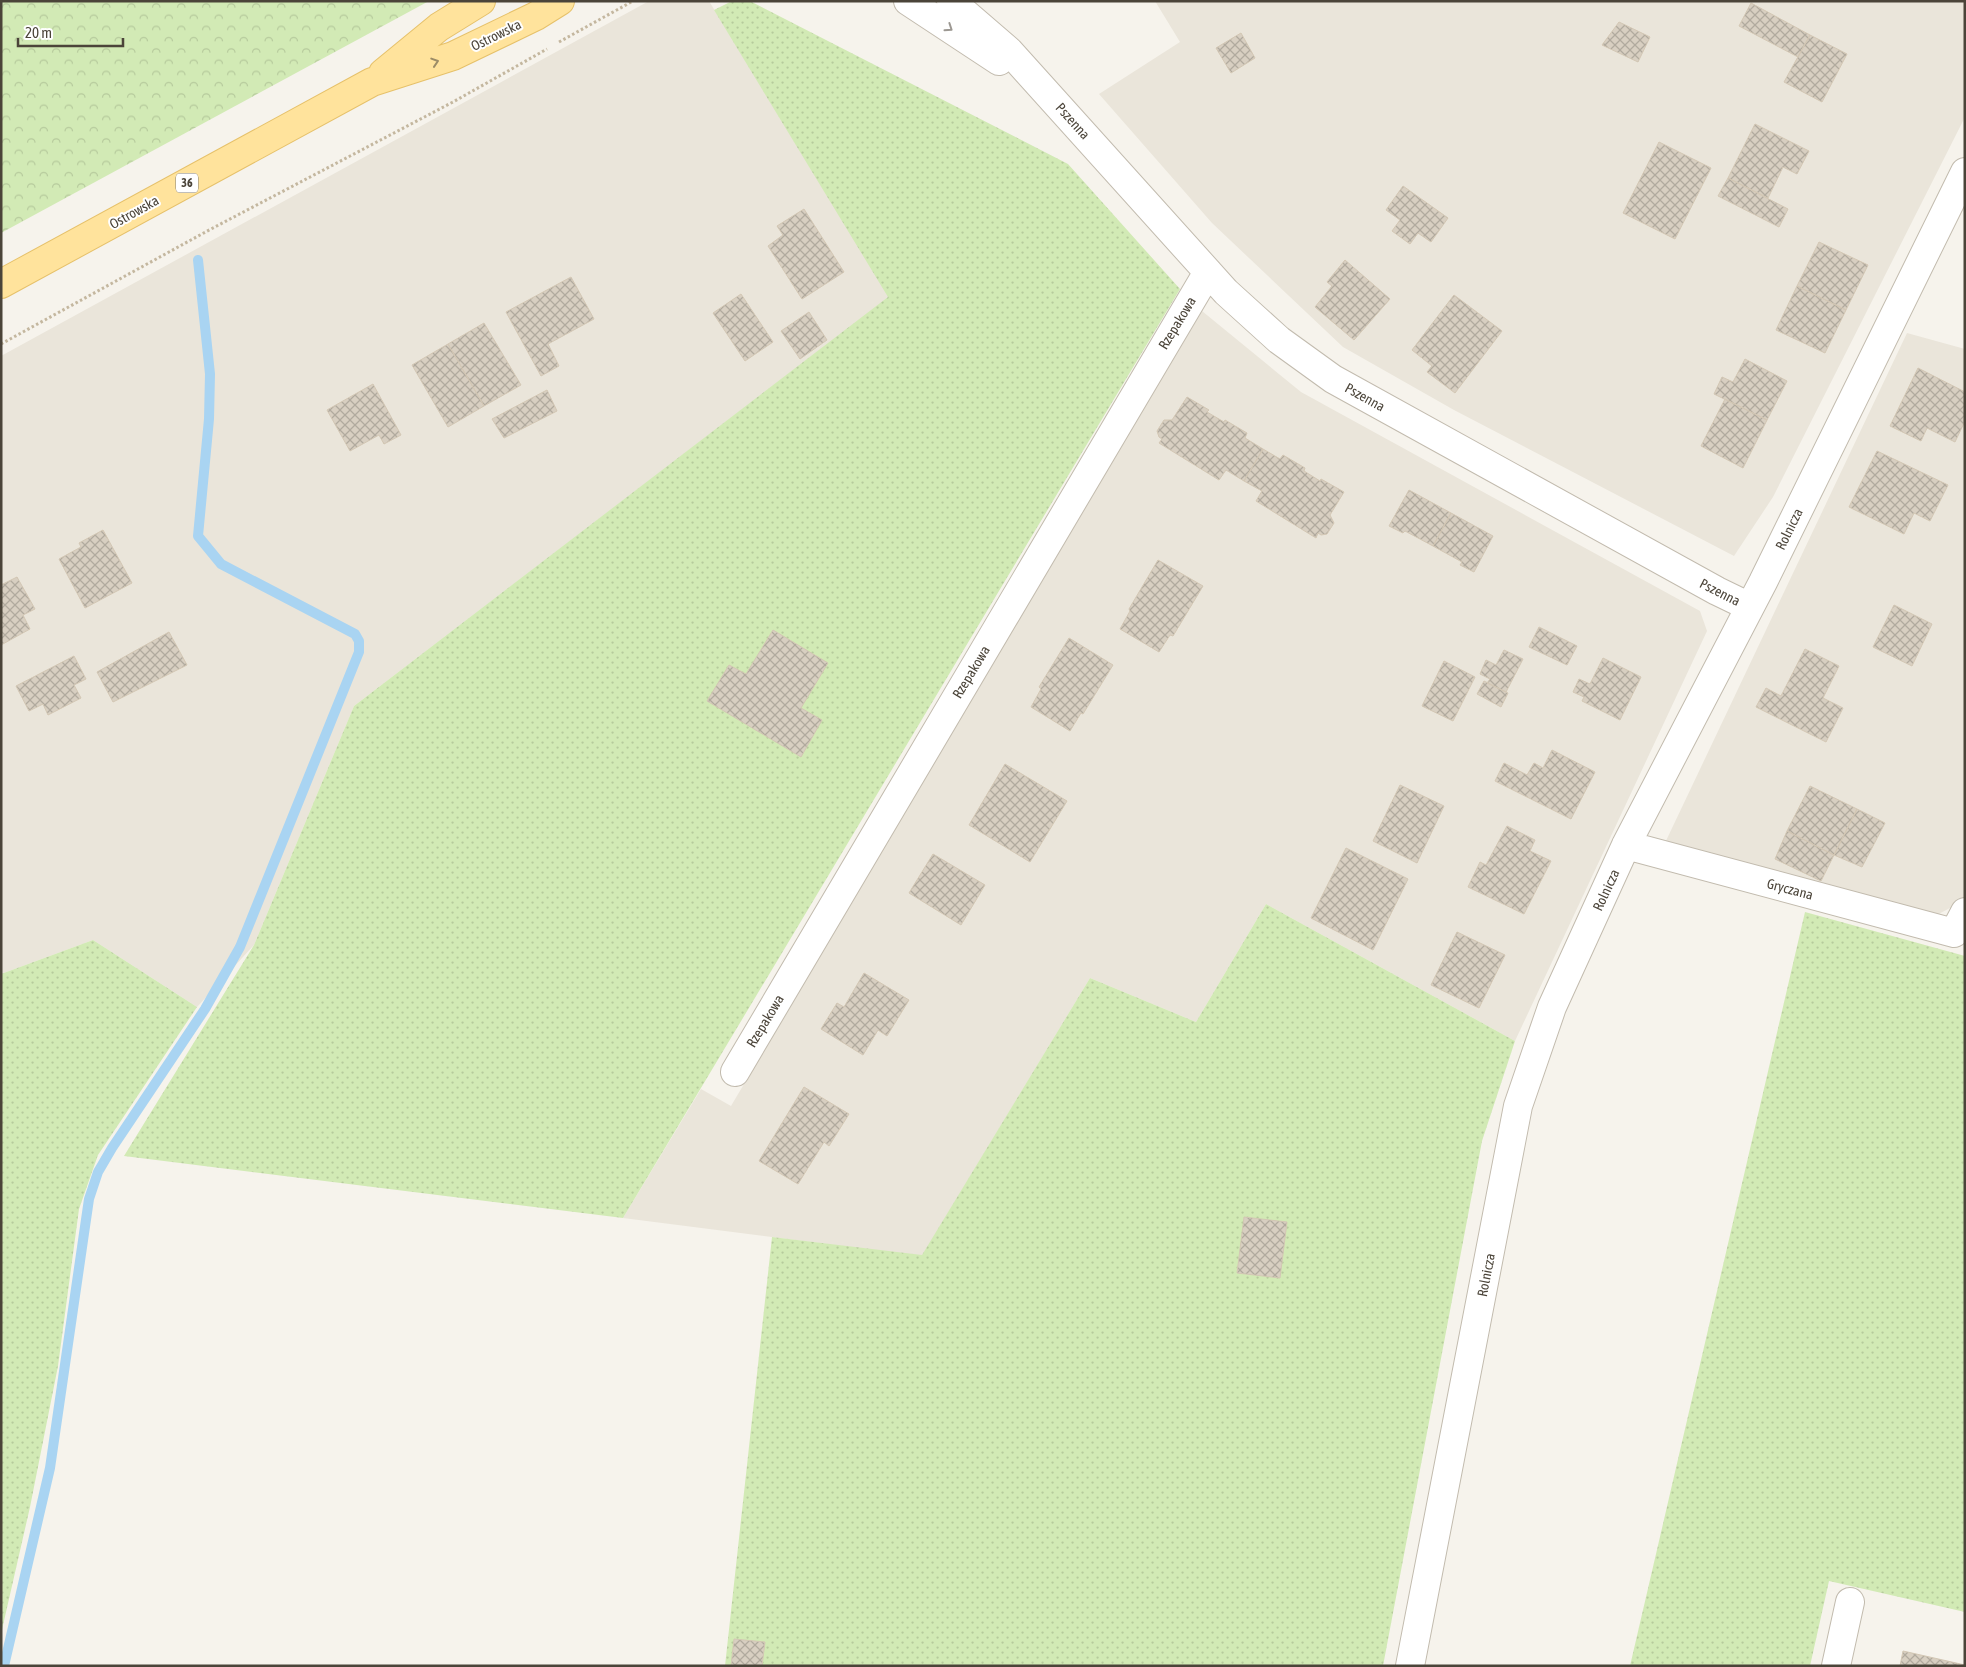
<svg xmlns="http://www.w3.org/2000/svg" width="1966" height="1667" viewBox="0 0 1966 1667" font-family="'Asap Condensed',sans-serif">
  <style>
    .residential { fill: #eae5da }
    .grass { fill: url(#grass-dots) }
    .forest { fill: url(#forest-crowns) }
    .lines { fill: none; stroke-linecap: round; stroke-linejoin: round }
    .stream { stroke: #a9d4f2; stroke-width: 10 }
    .building { fill: url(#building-cross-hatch); stroke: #d3c7b4 }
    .street-casing { stroke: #c2bbae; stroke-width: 30 }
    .primary-casing { stroke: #e6c16a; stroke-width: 30 }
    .path { stroke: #c4b79f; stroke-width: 3; stroke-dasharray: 2.5 2.5; stroke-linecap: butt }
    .street { stroke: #fff; stroke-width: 28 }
    .primary { stroke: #ffe39c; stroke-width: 28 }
    .oneway { stroke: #9c9892 }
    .oneway2 { stroke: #9c8c66 }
    .labels { text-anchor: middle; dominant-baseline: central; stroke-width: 4; stroke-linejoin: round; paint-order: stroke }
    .shield { fill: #fff; stroke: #817c74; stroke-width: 1 }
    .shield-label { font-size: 12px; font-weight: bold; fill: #4b4439 }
    .street-label { font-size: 14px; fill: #4b4439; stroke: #fff }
  </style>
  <defs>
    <pattern id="grass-dots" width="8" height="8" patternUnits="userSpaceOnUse" patternTransform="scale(1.25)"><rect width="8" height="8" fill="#d2eab5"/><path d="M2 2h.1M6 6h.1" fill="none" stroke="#b6ca9c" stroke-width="1.8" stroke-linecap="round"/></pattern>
    <pattern id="forest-crowns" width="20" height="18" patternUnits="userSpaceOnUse" patternTransform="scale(1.25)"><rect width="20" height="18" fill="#d2eab5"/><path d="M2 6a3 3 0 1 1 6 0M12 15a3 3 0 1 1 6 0" fill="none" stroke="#b6ca9c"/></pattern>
    <pattern id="building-cross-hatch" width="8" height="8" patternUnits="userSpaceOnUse" patternTransform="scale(1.25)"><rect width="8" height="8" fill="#d8cfc1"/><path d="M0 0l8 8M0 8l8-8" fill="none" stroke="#b1aa9e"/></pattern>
  </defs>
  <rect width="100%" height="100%" fill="#f6f3ec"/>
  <!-- residential -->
  <path class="residential" d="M649 1H709L889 297 354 706 254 945 197 1007 93 940 1 974V356Z
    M1155 1H1965V117L1773 497 1734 556 1454 410 1343 347 1212 223 1099 94 1180 42Z
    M1202 311 1301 392 1700 611 1707 631 1515 1041 1266 904 1196 1022 1090 978 922 1256 623 1218 701 1089 731 1106Z
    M1907 333 1965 349V912L1950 908 1931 918 1664 845Z"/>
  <!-- grass -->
  <path class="grass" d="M732 1H750L1068 164 1180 289 623 1218 124 1156 254 945 354 706 888 297 714 10Z
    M1266 904 1515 1041 1482 1141 1383 1666H725L772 1237 922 1255 1090 978 1196 1022Z
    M1805 912 1965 956V1612L1829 1581 1810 1666H1630Z
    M93 940 197 1007 98 1155 79 1209 58 1366 30 1507 1 1634V974Z"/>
  <!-- forest -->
  <path class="forest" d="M1 1H429L1 233Z"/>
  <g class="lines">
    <!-- stream -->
    <path class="stream" d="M4 1666 50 1468 89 1199 98 1172 112 1148 205 1009 240 947 359 652V641L355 634 221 564 198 536 209 419 210 374 198 260"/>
  </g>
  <!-- building -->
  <path class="building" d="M1751 3 1810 35 1798 57 1739 26Z
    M1619 22 1650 37 1638 62 1602 45Z
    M1241 33 1255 58 1231 73 1216 48Z
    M1810 35 1847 54 1822 102 1784 82Z
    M1755 124 1809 151 1797 174 1783 167 1768 198 1728 178Z
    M1659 142 1711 168 1675 239 1623 213Z
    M1728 178 1788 209 1779 227 1718 196Z
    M1403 186 1448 218 1431 242 1418 233 1410 244 1392 231 1400 220 1386 210Z
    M804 209 844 272 802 299 768 246 783 235 777 226Z
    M1819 242 1868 265 1846 310 1797 286Z
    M1345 260 1390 299 1354 340 1315 307 1332 286 1327 282Z
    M571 277 594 319 548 344 559 366 541 376 506 312Z
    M1797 286 1846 310 1825 353 1776 330Z
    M741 294 773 342 745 361 713 313Z
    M1454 295 1502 331 1455 393 1427 372 1432 366 1412 350Z
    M809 312 827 340 800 359 781 331Z
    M484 323 521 385 484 406 448 344Z
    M448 344 484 406 448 427 412 365Z
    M1745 359 1787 381 1767 420 1714 394 1722 377 1733 382Z
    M1918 368 1965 392V421L1955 442 1927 428 1921 441 1890 426Z
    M373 384 401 435 384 444 379 435 350 451 327 410Z
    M547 390 557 411 504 438 492 419Z
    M1187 397 1209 410 1207 412 1224 422 1225 420 1247 433 1245 438 1263 449 1244 481 1226 470 1219 480 1159 443 1162 439 1159 437 1157 431 1164 420H1172Z
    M1725 399 1767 420 1743 468 1701 446Z
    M1263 449 1280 459 1283 455 1305 468 1304 471 1320 481 1321 479 1344 492 1330 515 1334 523 1327 534 1321 535 1318 533 1316 538 1256 501 1262 491 1244 481Z
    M1877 451 1948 485 1930 521 1914 513 1904 534 1849 507Z
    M1409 490 1451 513 1433 546 1405 531 1403 533 1389 526Z
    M1451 513 1493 536 1474 572 1460 565 1462 562 1433 546Z
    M103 530 132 583 85 608 59 559 81 547 79 543Z
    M1158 560 1203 586 1173 636 1170 635 1159 652 1120 629 1130 611 1129 609Z
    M17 577 35 609 23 615 30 629 1 645V585Z
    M1894 605 1932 624 1912 666 1873 647Z
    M1539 627 1577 646 1567 665 1529 647Z
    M773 630 828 663 801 708 822 720 801 757 707 701 729 665 746 674Z
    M169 632 187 665 113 702 97 672Z
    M1069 638 1113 665 1083 714 1081 713 1070 731 1031 707 1041 689 1039 687Z
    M1805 649 1839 666 1823 698 1843 708 1826 742 1756 707 1766 688 1781 696Z
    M1504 650 1523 659 1506 692 1487 683 1490 679 1480 674 1486 660 1496 665Z
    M74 656 86 679 74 685 81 698 48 715 43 704 29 711 16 686Z
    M1603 658 1641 677 1620 720 1582 701 1584 697 1573 692 1579 679 1590 684Z
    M1444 661 1475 677 1453 721 1422 706Z
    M1484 681 1508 693 1501 707 1477 694Z
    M1552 750 1595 772 1571 819 1495 781 1504 763 1527 775 1534 763 1543 768Z
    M1005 764 1067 801 1030 862 969 825Z
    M1400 785 1444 806 1417 863 1373 841Z
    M1810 786 1857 809 1834 855 1787 831Z
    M1857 809 1885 823 1862 867 1834 855Z
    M1507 826 1535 840 1530 851 1551 861 1524 914 1468 887 1480 862 1486 865Z
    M1787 831 1834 855 1821 881 1775 859Z
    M1346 848 1408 879 1373 950 1311 918Z
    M933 854 985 885 961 925 909 893Z
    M1457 932 1505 955 1479 1008 1431 985Z
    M864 973 909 1000 887 1036 878 1030 863 1055 821 1029 837 1003 844 1007Z
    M804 1087 849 1114 829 1146 824 1142 798 1184 759 1161Z
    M1244 1217 1287 1222 1280 1278 1237 1273Z
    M734 1639 765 1642 762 1666H731Z
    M1903 1651 1965 1665V1666H1900Z"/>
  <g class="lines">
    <defs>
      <path id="street" d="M908 1 999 61
        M951 1 1009 51 1226 292 1279 340 1333 379 1717 591 1750 607
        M1626 845 1954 933 1965 912
        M735 1072 1208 272
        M1410 1666 1518 1106 1552 1007 1626 845 1763 582 1965 172
        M1836 1666 1850 1602"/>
      <path id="primary" d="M383 73 439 27 481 1
        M1 284 372 82 453 56 536 16 560 1"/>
    </defs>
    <!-- street casing -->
    <use href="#street" class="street-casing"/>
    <!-- primary casing -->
    <use href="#primary" class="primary-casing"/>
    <!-- path -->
    <path class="path" d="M559 42 633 1
      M1 344 211 229 453 102 547 49"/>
    <!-- street -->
    <use href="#street" class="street"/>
    <!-- primary -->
    <use href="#primary" class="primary"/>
  </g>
  <!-- one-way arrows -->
  <defs><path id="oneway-chevron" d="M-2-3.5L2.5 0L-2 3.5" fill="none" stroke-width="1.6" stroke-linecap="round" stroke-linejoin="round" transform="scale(1.25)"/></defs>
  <use class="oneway" href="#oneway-chevron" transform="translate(949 28) rotate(34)"/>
  <use class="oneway2" href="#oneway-chevron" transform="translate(435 62) rotate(-18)"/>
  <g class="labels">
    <!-- shield labels -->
    <rect class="shield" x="176" y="173.5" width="22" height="19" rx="4"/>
    <g class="shield-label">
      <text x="187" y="183">36</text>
    </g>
    <!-- street labels -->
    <g class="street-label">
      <text transform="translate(496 35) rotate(-26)">Ostrowska</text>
      <text transform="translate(1073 121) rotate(48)">Pszenna</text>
      <text transform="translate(134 212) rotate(-29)">Ostrowska</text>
      <text transform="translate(1177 323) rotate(-59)">Rzepakowa</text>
      <text transform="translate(1365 397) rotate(29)">Pszenna</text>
      <text transform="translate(1789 529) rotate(-64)">Rolnicza</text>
      <text transform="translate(1720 592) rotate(27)">Pszenna</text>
      <text transform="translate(971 672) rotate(-59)">Rzepakowa</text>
      <text transform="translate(1790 889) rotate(15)">Gryczana</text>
      <text transform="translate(1606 890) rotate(-65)">Rolnicza</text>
      <text transform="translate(765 1021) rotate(-59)">Rzepakowa</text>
      <text transform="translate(1486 1275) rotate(-79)">Rolnicza</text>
    </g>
  </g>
  <!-- border -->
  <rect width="1966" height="1667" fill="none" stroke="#4b4439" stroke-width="5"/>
  <!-- scale -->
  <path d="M18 38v8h105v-8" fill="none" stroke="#4b4439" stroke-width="2.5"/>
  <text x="25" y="38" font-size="15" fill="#4b4439" stroke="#ffffff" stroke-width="4" paint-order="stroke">20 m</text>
</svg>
